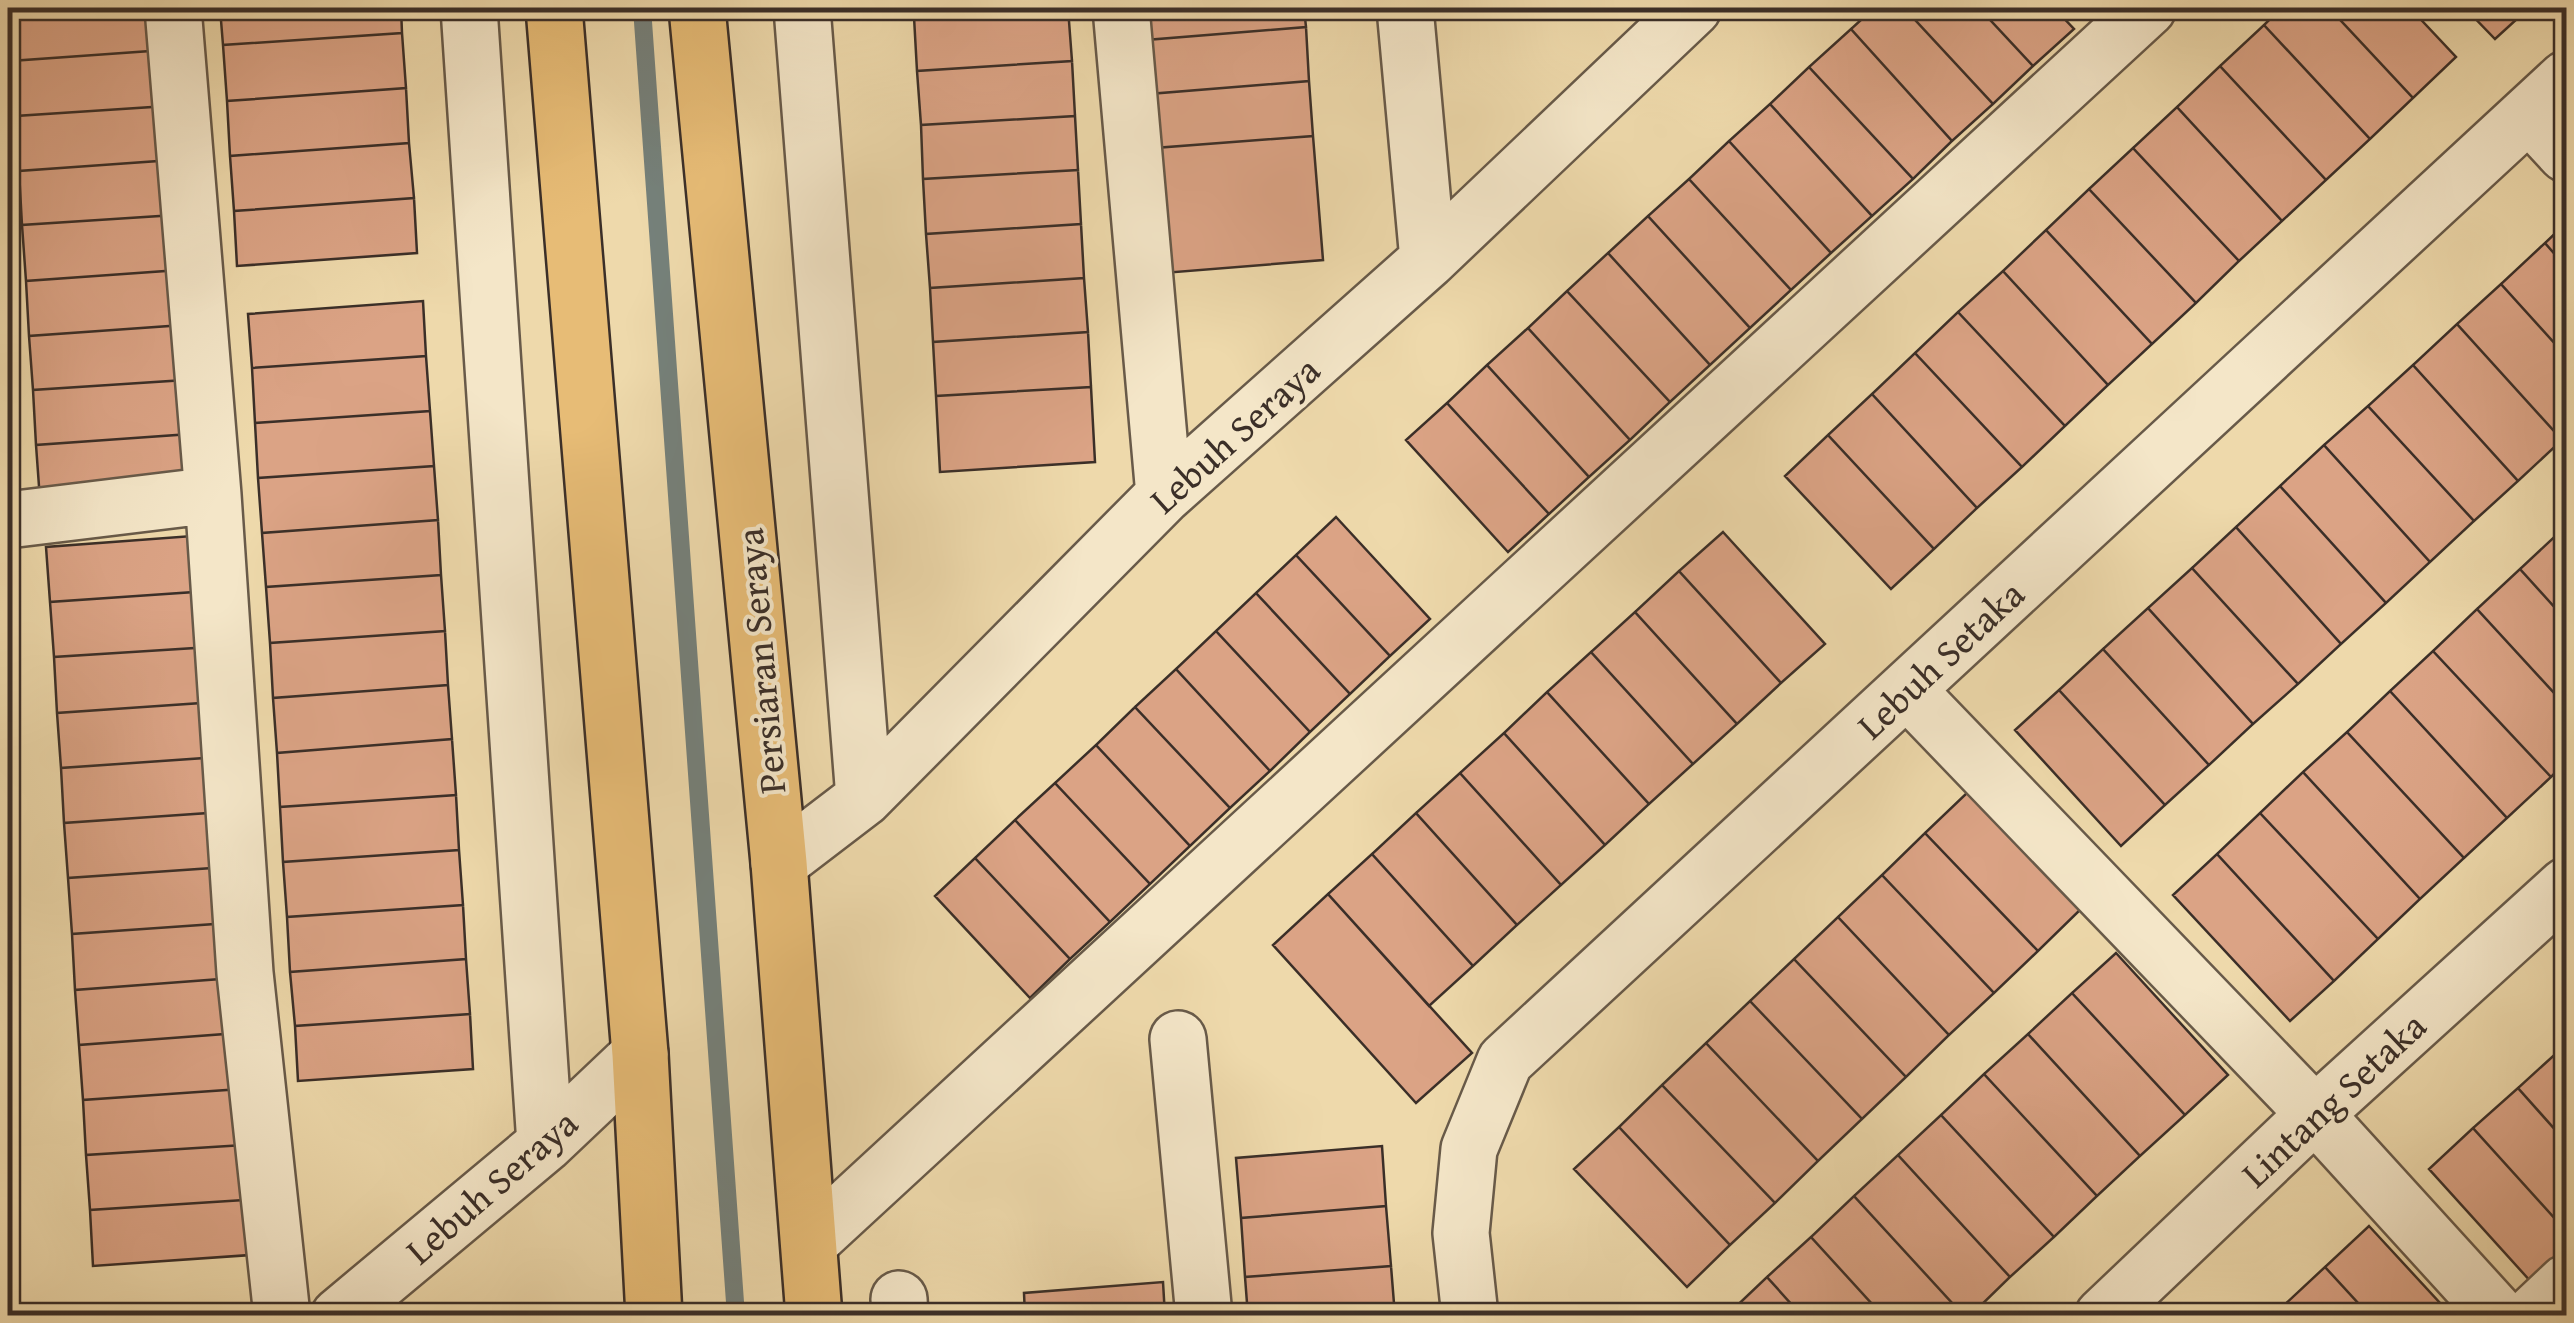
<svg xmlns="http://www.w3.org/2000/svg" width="2574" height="1323" viewBox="0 0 2574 1323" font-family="'Gentium Book Plus',serif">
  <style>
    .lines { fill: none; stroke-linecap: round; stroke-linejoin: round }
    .stream { stroke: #75817b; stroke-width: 18 }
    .building { fill: #dba385; stroke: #3b2f28; stroke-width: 2.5 }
    .minor-casing { stroke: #685a49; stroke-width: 60 }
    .major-casing { stroke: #3b2f28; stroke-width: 60 }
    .minor { stroke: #f4e6c8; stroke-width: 55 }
    .major { stroke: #e7bc76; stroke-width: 55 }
    .labels { text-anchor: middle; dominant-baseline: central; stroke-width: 8; stroke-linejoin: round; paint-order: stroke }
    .street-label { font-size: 38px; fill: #3b2f28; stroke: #f4e6c8 }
  </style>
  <rect width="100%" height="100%" fill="#eed9ab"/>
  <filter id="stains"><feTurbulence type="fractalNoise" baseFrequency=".002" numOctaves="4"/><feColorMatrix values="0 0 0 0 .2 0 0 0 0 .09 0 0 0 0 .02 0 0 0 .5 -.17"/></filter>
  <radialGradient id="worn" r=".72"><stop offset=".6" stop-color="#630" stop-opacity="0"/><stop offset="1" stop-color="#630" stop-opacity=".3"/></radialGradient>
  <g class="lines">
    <!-- stream -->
    <path class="stream" d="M642 8 736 1316"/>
  </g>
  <!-- building -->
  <path class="building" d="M8 8H176L178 49 11 61Z
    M220 8H401L402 33 223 45Z
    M913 8H1066L914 17Z
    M1068 8 1072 61 917 71 914 17Z
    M1131 8H1304L1306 27 1134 41Z
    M1874 8H1904L1993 104 1952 141 1851 29Z
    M1904 8H1979L2033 66 1993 104Z
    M1979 8H2054L2074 29 2033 66Z
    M2281 8H2329L2413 98 2370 139 2264 25Z
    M2329 8H2410L2456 57 2413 98Z
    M2465 8H2529L2495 39Z
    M2264 25 2370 139 2326 180 2220 66Z
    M1306 27 1309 81 1137 95 1134 41Z
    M1851 29 1952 141 1913 179 1809 67Z
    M402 33 406 88 227 101 223 45Z
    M178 49 182 105 16 116 11 61Z
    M1072 61 1075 116 921 125 917 71Z
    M2220 66 2326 180 2282 221 2177 107Z
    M1809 67 1913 179 1872 216 1770 104Z
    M1309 81 1313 136 1142 149 1137 95Z
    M406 88 409 143 230 156 227 101Z
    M1770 104 1872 216 1831 253 1729 141Z
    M182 105 186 159 19 171 16 116Z
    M2177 107 2282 221 2239 261 2133 148Z
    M1075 116 1078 170 923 179 921 125Z
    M1313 136 1323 260 1151 274 1142 149Z
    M1729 141 1831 253 1791 290 1689 179Z
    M409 143 414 198 234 211 230 156Z
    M2133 148 2239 261 2196 303 2089 189Z
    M186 159 190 214 22 225 19 171Z
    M1078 170 1081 224 926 234 923 179Z
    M1689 179 1791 290 1750 328 1648 216Z
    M2089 189 2196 303 2152 344 2046 230Z
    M414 198 417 253 237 266 234 211Z
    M190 214 193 269 26 281 22 225Z
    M1648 216 1750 328 1710 365 1608 253Z
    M2566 223V267L2545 243Z
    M1081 224 1084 278 930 288 926 234Z
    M2046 230 2152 344 2108 385 2003 271Z
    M2545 243 2566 267V356L2501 284Z
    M1608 253 1710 365 1670 402 1567 291Z
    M193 269 197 324 29 336 26 281Z
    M2003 271 2108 385 2065 426 1958 312Z
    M1084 278 1088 332 933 342 930 288Z
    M2501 284 2566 356V436L2562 440 2457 324Z
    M1567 291 1670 402 1630 440 1528 328Z
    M423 301 426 356 252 368 248 314Z
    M1958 312 2065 426 2022 467 1915 353Z
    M197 324 200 379 33 390 29 336Z
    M2457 324 2562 440 2518 481 2413 365Z
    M1528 328 1630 440 1589 477 1487 365Z
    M1088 332 1091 387 936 396 933 342Z
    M1915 353 2022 467 1977 508 1872 394Z
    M426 356 430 411 255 423 252 368Z
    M1487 365 1589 477 1549 514 1447 403Z
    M2413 365 2518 481 2474 521 2368 406Z
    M200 379 204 433 36 445 33 390Z
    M1091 387 1095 462 940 472 936 396Z
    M1872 394 1977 508 1934 549 1828 435Z
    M1447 403 1549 514 1508 552 1406 440Z
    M2368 406 2474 521 2430 562 2324 445Z
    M430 411 434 466 258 478 255 423Z
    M204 433 207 488 40 500 36 445Z
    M1828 435 1934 549 1891 589 1785 476Z
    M2324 445 2430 562 2386 603 2280 486Z
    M434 466 438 520 262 533 258 478Z
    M2280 486 2386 603 2341 644 2236 527Z
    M1336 517 1430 619 1390 656 1296 555Z
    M438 520 441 575 266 587 262 533Z
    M2236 527 2341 644 2298 684 2192 568Z
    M2564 528 2566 531V620L2520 569Z
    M1723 532 1825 644 1781 683 1679 571Z
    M219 534 223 590 50 602 46 547Z
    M1296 555 1390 656 1350 694 1256 593Z
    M2192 568 2298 684 2253 724 2148 608Z
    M2520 569 2566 620V706L2477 609Z
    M1679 571 1781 683 1737 724 1635 612Z
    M441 575 445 631 270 643 266 587Z
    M223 590 226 646 54 657 50 602Z
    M1256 593 1350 694 1310 732 1216 631Z
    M2148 608 2253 724 2209 765 2103 649Z
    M2477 609 2566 706V762L2551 777 2433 651Z
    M1635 612 1737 724 1693 764 1591 652Z
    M445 631 448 685 273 698 270 643Z
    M1216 631 1310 732 1270 771 1176 669Z
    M226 646 230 701 57 713 54 657Z
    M2103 649 2209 765 2165 805 2059 690Z
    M2433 651 2551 777 2507 818 2390 691Z
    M1591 652 1693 764 1649 804 1547 692Z
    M1176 669 1270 771 1230 808 1135 707Z
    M448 685 452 739 277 753 273 698Z
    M2059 690 2165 805 2121 846 2015 730Z
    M2390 691 2507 818 2464 858 2347 732Z
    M1547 692 1649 804 1605 845 1504 733Z
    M230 701 233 756 61 768 57 713Z
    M1135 707 1230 808 1190 846 1096 745Z
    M2347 732 2464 858 2420 899 2303 772Z
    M1504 733 1605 845 1561 885 1460 773Z
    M452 739 456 795 280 807 277 753Z
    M1096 745 1190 846 1150 884 1055 783Z
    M233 756 237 811 64 823 61 768Z
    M2303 772 2420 899 2378 939 2260 813Z
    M1460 773 1561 885 1517 925 1416 813Z
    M1055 783 1150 884 1110 922 1015 820Z
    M1969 791 2081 909 2038 951 1925 833Z
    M456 795 459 850 283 862 280 807Z
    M237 811 241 866 68 878 64 823Z
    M1416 813 1517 925 1473 966 1372 854Z
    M2260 813 2378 939 2334 981 2217 854Z
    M1015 820 1110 922 1070 959 975 858Z
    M1925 833 2038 951 1994 993 1882 875Z
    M459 850 463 905 287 917 283 862Z
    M1372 854 1473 966 1429 1006 1328 894Z
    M2217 854 2334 981 2290 1021 2173 895Z
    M975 858 1070 959 1030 998 935 896Z
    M241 866 243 922 72 934 68 878Z
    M1882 875 1994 993 1949 1035 1838 917Z
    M1328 894 1472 1053 1416 1103 1273 945Z
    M463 905 466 959 290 972 287 917Z
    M1838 917 1949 1035 1906 1077 1794 959Z
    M243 922 247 977 75 990 72 934Z
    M2116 953 2228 1075 2185 1115 2072 993Z
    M466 959 470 1014 295 1026 290 972Z
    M1794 959 1906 1077 1862 1119 1750 1001Z
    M247 977 251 1032 79 1045 75 990Z
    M2072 993 2185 1115 2140 1156 2028 1034Z
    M1750 1001 1862 1119 1818 1161 1706 1043Z
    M470 1014 473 1069 298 1081 295 1026Z
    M251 1032 255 1088 83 1100 79 1045Z
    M2028 1034 2140 1156 2097 1196 1984 1074Z
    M1706 1043 1818 1161 1775 1203 1662 1085Z
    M2562 1048 2566 1053V1142L2518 1088Z
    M1984 1074 2097 1196 2054 1237 1941 1115Z
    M1662 1085 1775 1203 1730 1245 1619 1127Z
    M255 1088 258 1144 86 1155 83 1100Z
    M2518 1088 2566 1142V1231L2473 1128Z
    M1941 1115 2054 1237 2010 1277 1898 1155Z
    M1619 1127 1730 1245 1687 1287 1574 1169Z
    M2473 1128 2566 1231V1271L2542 1294 2429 1169Z
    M258 1144 261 1199 90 1210 86 1155Z
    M1382 1146 1386 1206 1241 1218 1236 1158Z
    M1898 1155 2010 1277 1970 1316H1964L1854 1196Z
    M1854 1196 1964 1316H1883L1811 1237Z
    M261 1199 265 1254 93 1266 90 1210Z
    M1386 1206 1391 1266 1245 1277 1241 1218Z
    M2369 1226 2452 1316H2370L2325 1267Z
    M1811 1237 1883 1316H1802L1767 1277Z
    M1391 1266 1395 1316H1248L1245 1277Z
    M2325 1267 2370 1316H2288L2281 1308Z
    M1767 1277 1802 1316H1726Z
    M1163 1282 1165 1316H1025L1024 1293Z"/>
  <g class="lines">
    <defs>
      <path id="minor" d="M173 8 213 495 245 973 282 1316
        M469 8 545 1144
        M802 8 864 798
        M1121 8 1164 495
        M1405 8 1428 260
        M2529 114 2566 154
        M8 520 213 495
        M1907 690 2315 1114 2499 1316
        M779 863 864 798 1164 495 1428 260 1693 8
        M1178 1039 1204 1316
        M809 1243 2148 8
        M899 1299 900 1316
        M339 1316 545 1144 640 1054
        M1470 1316 1461 1233 1469 1149 1505 1061 2566 79
        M2103 1316 2315 1114 2566 886
        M2531 1316 2566 1283"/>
      <path id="major" d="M554 8 640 1054 654 1316
        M697 8 779 863 814 1316"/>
    </defs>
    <!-- minor casing -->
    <use href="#minor" class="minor-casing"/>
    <!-- major casing -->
    <use href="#major" class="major-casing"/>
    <!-- minor -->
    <use href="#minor" class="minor"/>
    <!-- major -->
    <use href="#major" class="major"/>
  </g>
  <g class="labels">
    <!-- street labels -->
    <g class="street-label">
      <text transform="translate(1234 434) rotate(-42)">Lebuh Seraya</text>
      <text transform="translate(1940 659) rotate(-43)">Lebuh Setaka</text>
      <text transform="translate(760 661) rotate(-95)">Persiaran Seraya</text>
      <text transform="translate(2333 1099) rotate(-43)">Lintang Setaka</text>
      <text transform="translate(491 1186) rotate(-41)">Lebuh Seraya</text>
    </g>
  </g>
  <!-- margin -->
  <rect width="2574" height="1323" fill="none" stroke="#eed9ab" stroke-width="40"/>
  <rect x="10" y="10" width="2554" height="1303" fill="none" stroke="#3b2f28" stroke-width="5"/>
  <rect x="20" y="20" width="2534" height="1283" fill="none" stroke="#3b2f28" stroke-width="2.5"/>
  <rect width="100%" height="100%" filter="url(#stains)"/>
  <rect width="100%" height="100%" fill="url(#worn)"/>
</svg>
